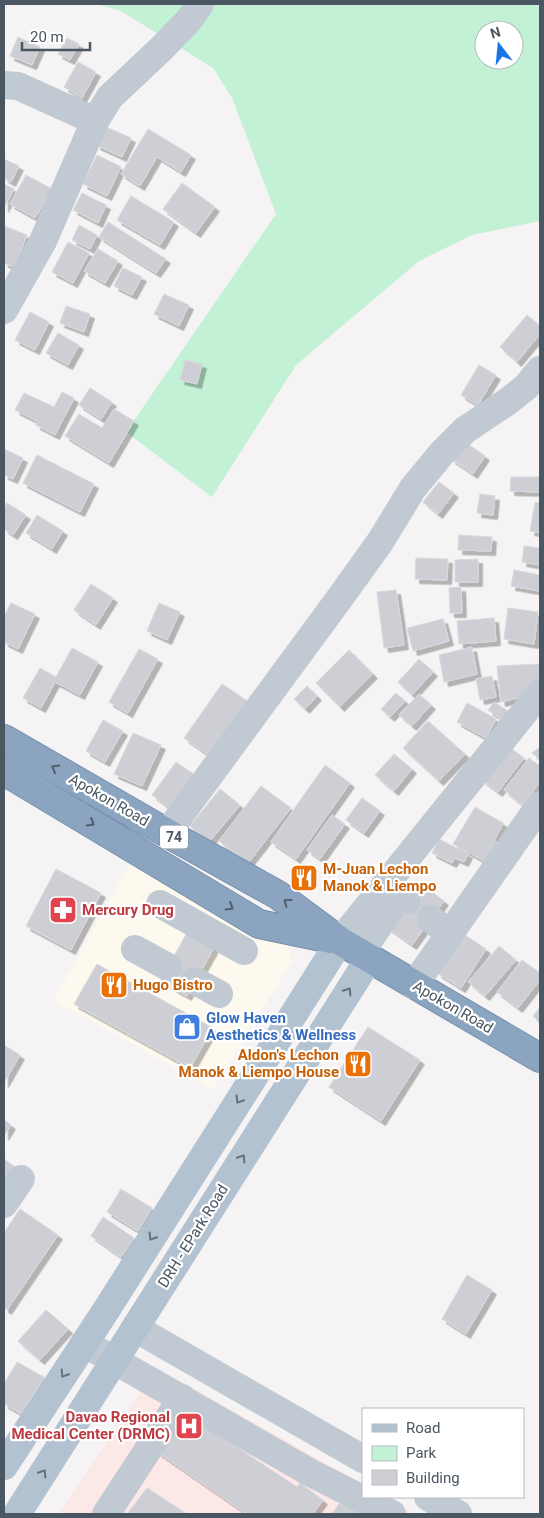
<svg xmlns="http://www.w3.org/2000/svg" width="544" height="1518" viewBox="0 0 544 1518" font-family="Roboto,sans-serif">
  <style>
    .commercial { fill: #fdf9ef }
    .medical { fill: #fce8e6 }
    .green { fill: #c3f1d5; fill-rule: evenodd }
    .building { fill: #cdcfd5; stroke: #d7d9de; filter: url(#shadow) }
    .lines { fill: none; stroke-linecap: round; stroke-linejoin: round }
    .highway-casing { stroke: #7690ad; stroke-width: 30 }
    .minor { stroke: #c1cad2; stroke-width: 28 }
    .major { stroke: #b3c2d1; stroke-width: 28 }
    .highway { stroke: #8ba5c1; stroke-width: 28 }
    .oneway { stroke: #505e6b }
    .oneway2 { stroke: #64717d }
    .labels { text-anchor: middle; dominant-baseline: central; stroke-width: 4.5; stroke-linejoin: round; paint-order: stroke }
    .shield { fill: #fff; stroke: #808990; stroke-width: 1 }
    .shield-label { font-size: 14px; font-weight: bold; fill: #4a5661 }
    .street-label { font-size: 15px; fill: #4a5661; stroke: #fff }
    .food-label { font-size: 15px; font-weight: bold; fill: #c56008; stroke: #fff; text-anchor: start }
    .health-label { font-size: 15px; font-weight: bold; fill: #be3a42; stroke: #fff; text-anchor: start }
    .shop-label { font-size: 15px; font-weight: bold; fill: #366cbe; stroke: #fff; text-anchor: start }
  </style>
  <defs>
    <filter id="shadow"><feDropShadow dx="4.5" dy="4.5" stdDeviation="0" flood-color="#0004"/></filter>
  </defs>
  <rect width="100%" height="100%" fill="#f5f3f3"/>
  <!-- commercial -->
  <path class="commercial" d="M139 847 284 930 292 961 213 1089 54 1000Z"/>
  <!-- medical -->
  <path class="medical" d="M157 1368 363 1484 415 1514H59Z"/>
  <!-- green -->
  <path class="green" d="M96 4H540V221L472 235 419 261 296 365 212 497 126 432 276 214 232 98 213 68 121 11ZM484 30H514V60H484Z"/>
  <!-- building -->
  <path class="building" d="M18 37 40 47 32 65 10 56Z
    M67 38 79 44 70 60 58 54Z
    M78 62 96 72 82 98 64 87Z
    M104 126 131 138 122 157 96 145Z
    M148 129 191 155 181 172 157 157 140 186 121 174Z
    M97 155 121 167 107 196 83 184Z
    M4 159 19 166 11 182 4 178Z
    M26 175 52 189 35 218 10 204Z
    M182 183 215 207 196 233 163 209Z
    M4 184 14 189 4 208Z
    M82 193 106 205 98 223 73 210Z
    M131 196 174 222 160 245 117 220Z
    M108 222 166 259 156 273 99 237Z
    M79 225 97 235 90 249 72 240Z
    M4 226 27 235 14 267 4 263Z
    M68 242 89 253 73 283 52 272Z
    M98 249 118 261 105 283 84 271Z
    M123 268 142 277 132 295 114 286Z
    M164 294 189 305 179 326 154 314Z
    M66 306 90 314 84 332 60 323Z
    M30 312 49 322 35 350 15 340Z
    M527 315 540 326V334L517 362 500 347Z
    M58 333 79 345 68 365 46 353Z
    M185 360 202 364 197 384 180 380Z
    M479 365 496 375 478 405 461 395Z
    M90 388 112 402 101 419 79 405Z
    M62 392 74 398 55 435 36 425 37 421 15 410 24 393 54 407Z
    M114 409 134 421 109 463 65 436 79 414 102 428Z
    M464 441 485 456 473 474 451 459Z
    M4 449 23 458 13 479 4 475Z
    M37 455 94 484 80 512 23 483Z
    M511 477H540V492L510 491Z
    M439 482 454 493 438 514 423 502Z
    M480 494 495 496 493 515 477 513Z
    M535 502 540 503V533L530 531Z
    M7 503 26 515 13 535 4 529V509Z
    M37 515 63 531 52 549 26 533Z
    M459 535 492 537 491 551 458 550Z
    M524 546 540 548V565L522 562Z
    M416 558 448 559 447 580 415 579Z
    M478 559V582H455V560Z
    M514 570 540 575V591L511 586Z
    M91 584 113 598 96 625 74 610Z
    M461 587 462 613H450L449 588Z
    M396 590 404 645 384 648 377 592Z
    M11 603 35 614 18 649 4 642V617Z
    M159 603 180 612 167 640 147 631Z
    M508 608 538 612 534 644 504 639Z
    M494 618 496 641 459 644 457 621Z
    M443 619 449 641 413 651 407 628Z
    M472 647 477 674 444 682 439 655Z
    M72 648 98 662 80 695 55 682 41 708 23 698 40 668 56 677Z
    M139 649 158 659 128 713 109 702Z
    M349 650 373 674 340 707 316 683Z
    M419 659 433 672 412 695 398 682Z
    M540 664V675L533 694 501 702 497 666Z
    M492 676 496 697 480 700 476 679Z
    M222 684 249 702 210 756 184 738Z
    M307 686 317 696 305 709 294 699Z
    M396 693 405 701 390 717 381 709Z
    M419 694 431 705 412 726 399 715Z
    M494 702 511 713 497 727 500 718 488 710Z
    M467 703 496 719 486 738 457 722Z
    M103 720 123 731 105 762 86 751Z
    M428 721 465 754 439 781 403 748Z
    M133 733 161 745 142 786 114 774Z
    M508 746 524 758 498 792 482 780Z
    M540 747V759L532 753Z
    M394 754 412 769 394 791 375 775Z
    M529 758 540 766V782L522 805 504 790Z
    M176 762 195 775 171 809 152 795Z
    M325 765 350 783 296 859 271 842Z
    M261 786 291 808 248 863 219 841Z
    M220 789 240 805 209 842 190 826Z
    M362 798 380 811 364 833 346 820Z
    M475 807 503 823 494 841 500 844 488 863 453 844Z
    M332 815 345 824 320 859 307 850Z
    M439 839 468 854 464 862 455 858 452 863 432 853Z
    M56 869 101 893 71 950 26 926Z
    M419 882 444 901 412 945 387 927Z
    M188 931 215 946 187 996 160 981Z
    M462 933 486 949 461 988 437 973Z
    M499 946 516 960 485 996 468 982Z
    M522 960 540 973V980L518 1008 497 992Z
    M97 964 213 1028 190 1068 74 1004Z
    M540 1007V1023L533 1016Z
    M368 1027 420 1060 381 1121 329 1087Z
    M4 1045 20 1055 4 1083Z
    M4 1120 11 1125 4 1136Z
    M4 1159 15 1167 4 1184Z
    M121 1189 152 1208 138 1231 107 1212Z
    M20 1209 58 1235 7 1310 4 1308V1233Z
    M103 1217 134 1238 121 1257 91 1236Z
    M467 1275 492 1290 466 1334 442 1319Z
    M46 1310 68 1329 40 1360 18 1341Z
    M17 1362 44 1377 22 1414 4 1404V1384Z
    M186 1407 205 1426 297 1487 300 1483 323 1500 313 1514H247L157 1452Z
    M147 1488 187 1514H127Z
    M341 1501 366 1514H332Z"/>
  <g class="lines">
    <defs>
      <path id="highway" d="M4 739 167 833 278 895 340 941 540 1058
        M4 771 259 924 331 939"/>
    </defs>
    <!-- highway casing -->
    <use href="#highway" class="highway-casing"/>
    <!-- minor -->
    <path class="minor" d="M4 85 18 86 95 121
      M4 310 43 241 95 121 110 97 162 48 189 20 200 4
      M167 833 342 595 380 542 413 488 442 453 465 430 507 402 526 387 540 370
      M160 904 244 951
      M431 919 450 934
      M340 941 540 693
      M135 949 168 967
      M360 953 400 895 407 900
      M195 981 219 994
      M414 985 540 805
      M4 1204 21 1179
      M135 1328 363 1459
      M84 1343 311 1473 392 1514
      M428 1497 458 1514
      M106 1514 182 1398"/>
    <!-- major -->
    <path class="major" d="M4 1466 105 1312 340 941
      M17 1514 369 959"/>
    <!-- highway -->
    <use href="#highway" class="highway"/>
  </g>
  <!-- one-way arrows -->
  <defs><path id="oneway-chevron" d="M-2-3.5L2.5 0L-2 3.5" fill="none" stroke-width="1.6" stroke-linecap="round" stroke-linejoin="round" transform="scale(1.25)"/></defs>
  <g class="oneway">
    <use href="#oneway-chevron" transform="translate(55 768) rotate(-150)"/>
    <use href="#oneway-chevron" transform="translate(91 823) rotate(31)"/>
    <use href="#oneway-chevron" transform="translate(287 902) rotate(-144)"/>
    <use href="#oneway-chevron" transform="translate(230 907) rotate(31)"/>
  </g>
  <g class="oneway2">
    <use href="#oneway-chevron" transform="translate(348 991) rotate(-58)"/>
    <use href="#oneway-chevron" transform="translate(239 1100) rotate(122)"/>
    <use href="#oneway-chevron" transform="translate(242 1158) rotate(-58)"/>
    <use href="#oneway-chevron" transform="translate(152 1237) rotate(122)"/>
    <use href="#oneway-chevron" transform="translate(64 1374) rotate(123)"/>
    <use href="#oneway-chevron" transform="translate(43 1473) rotate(-58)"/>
  </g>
  <!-- icons -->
  <defs>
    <symbol id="restaurant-square" viewBox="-11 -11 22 22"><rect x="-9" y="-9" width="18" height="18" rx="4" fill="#e8710a" stroke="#fff"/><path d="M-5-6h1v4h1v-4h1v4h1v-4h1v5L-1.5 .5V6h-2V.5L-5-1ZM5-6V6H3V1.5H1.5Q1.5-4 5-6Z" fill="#fff"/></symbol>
    <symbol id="pharmacy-square" viewBox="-11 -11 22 22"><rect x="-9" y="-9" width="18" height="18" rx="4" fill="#e0444e" stroke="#fff"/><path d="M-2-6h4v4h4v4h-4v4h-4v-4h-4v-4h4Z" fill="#fff"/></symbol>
    <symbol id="shop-square" viewBox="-11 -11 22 22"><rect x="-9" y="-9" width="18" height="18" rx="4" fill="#3f7fe0" stroke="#fff"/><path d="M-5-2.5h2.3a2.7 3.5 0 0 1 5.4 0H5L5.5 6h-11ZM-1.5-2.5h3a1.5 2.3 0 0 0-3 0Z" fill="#fff"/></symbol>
    <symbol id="hospital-square" viewBox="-11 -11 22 22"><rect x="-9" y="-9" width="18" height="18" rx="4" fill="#e0444e" stroke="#fff"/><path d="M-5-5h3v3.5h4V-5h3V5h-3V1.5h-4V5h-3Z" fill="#fff"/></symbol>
  </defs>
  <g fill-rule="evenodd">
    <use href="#restaurant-square" x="288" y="862" width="32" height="32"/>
    <use href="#pharmacy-square" x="47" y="894" width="32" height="32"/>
    <use href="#restaurant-square" x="98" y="969" width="32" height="32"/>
    <use href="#shop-square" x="171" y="1011" width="32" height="32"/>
    <use href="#restaurant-square" x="342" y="1048" width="32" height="32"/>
    <use href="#hospital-square" x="173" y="1410" width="32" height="32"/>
  </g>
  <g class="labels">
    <!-- shield labels -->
    <rect class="shield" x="160" y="825.5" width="28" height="23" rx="4"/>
    <g class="shield-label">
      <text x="174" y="837">74</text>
    </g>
    <!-- street labels -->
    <g class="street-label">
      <text transform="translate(109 800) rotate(30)">Apokon Road</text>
      <text transform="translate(453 1007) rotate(30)">Apokon Road</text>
      <text transform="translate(193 1236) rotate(-58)">DRH - EPark Road</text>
    </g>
    <!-- food labels -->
    <g class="food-label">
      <text x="323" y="869">M-Juan Lechon<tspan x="323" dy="17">Manok &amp; Liempo</tspan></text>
      <text x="133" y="985">Hugo Bistro</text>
      <text x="339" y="1055" text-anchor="end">Aldon's Lechon<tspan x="339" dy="17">Manok &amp; Liempo House</tspan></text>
    </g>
    <!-- health labels -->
    <g class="health-label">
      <text x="82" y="910">Mercury Drug</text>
      <text x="170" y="1417" text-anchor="end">Davao Regional<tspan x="170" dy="17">Medical Center (DRMC)</tspan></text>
    </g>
    <!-- shop labels -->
    <g class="shop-label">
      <text x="206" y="1018">Glow Haven<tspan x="206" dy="17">Aesthetics &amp; Wellness</tspan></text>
    </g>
  </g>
  <!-- border -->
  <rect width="544" height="1518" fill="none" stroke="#4a5661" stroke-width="10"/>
  <!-- legend -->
  <rect x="362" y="1408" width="162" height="90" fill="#ffffff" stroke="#b7bbc0"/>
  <rect x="372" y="1424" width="25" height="8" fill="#b3c2d1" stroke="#b7bbc0"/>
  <text x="406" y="1433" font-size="15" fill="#4a5661">Road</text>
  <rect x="372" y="1446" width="25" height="15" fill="#c3f1d5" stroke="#b7bbc0"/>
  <text x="406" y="1458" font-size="15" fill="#4a5661">Park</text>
  <rect x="372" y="1470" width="25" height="15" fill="#cdcfd5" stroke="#b7bbc0"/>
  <text x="406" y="1483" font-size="15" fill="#4a5661">Building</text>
  <!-- north arrow -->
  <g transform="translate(499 45) rotate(344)"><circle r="24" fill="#ffffff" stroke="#b7bbc0"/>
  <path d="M0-4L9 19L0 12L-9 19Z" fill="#1a73e8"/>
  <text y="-8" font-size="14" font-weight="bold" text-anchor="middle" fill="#4a5661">N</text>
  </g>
  <!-- scale -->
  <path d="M22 42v8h68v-8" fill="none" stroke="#4a5661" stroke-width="2.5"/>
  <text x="30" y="42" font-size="15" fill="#4a5661" stroke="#ffffff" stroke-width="4" paint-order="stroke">20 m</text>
</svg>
